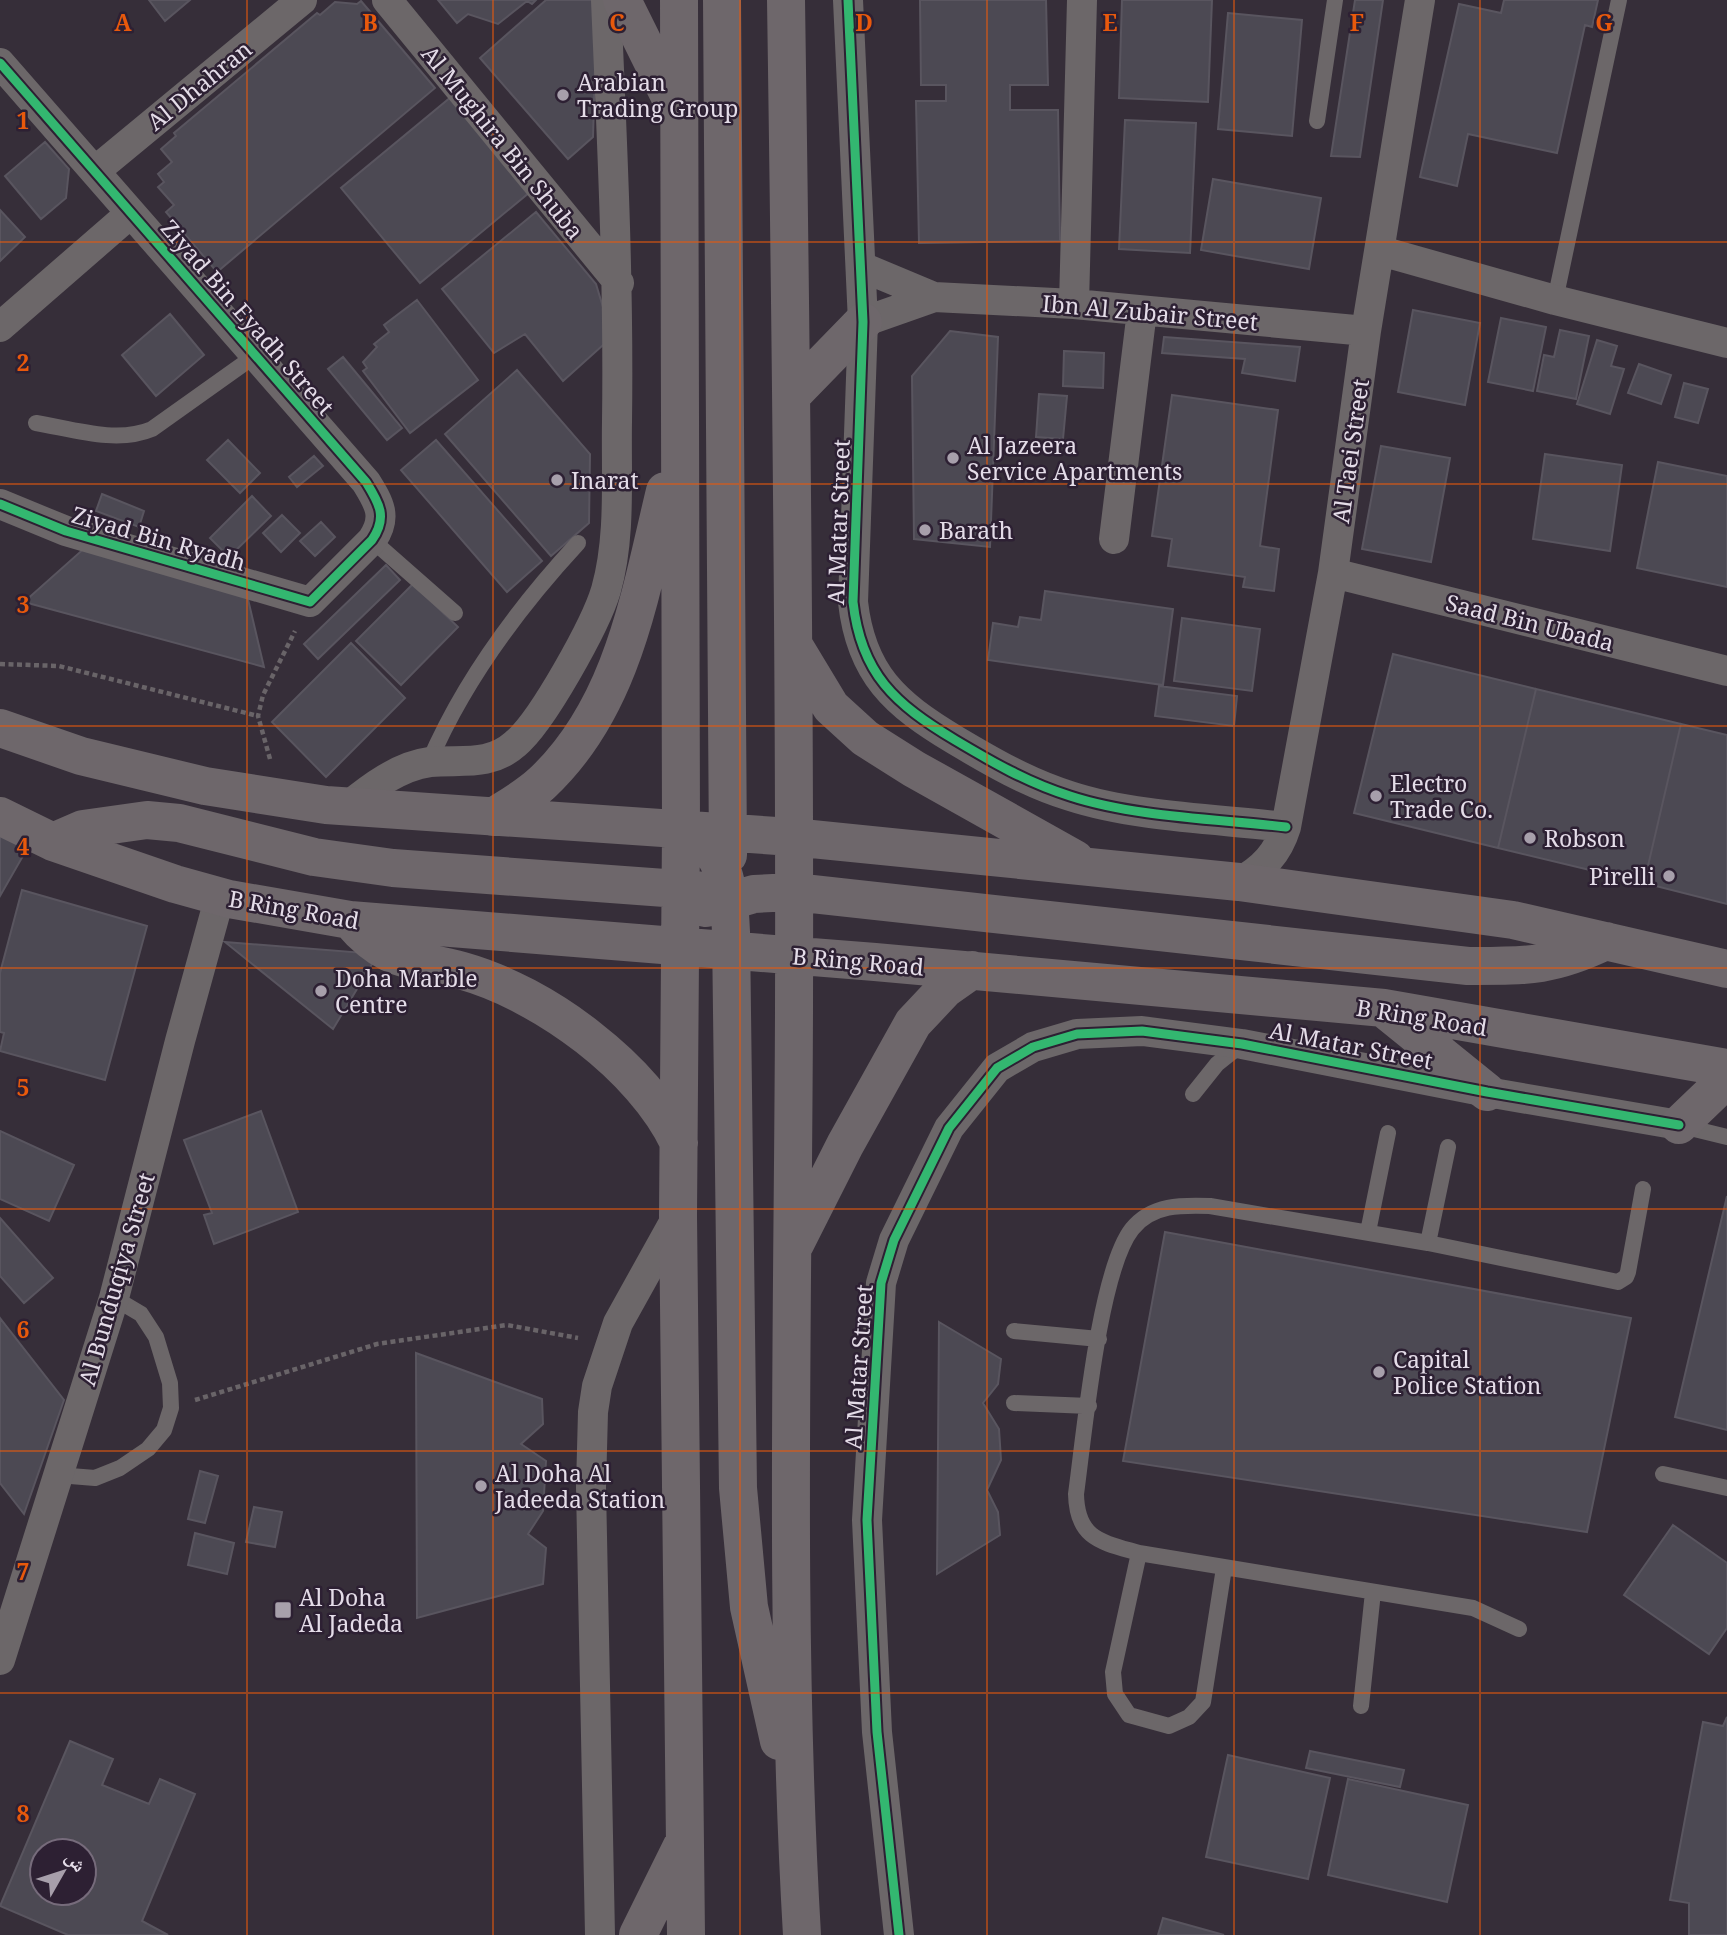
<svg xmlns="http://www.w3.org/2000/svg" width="1727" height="1935" viewBox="0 0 1727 1935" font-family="'Noto Serif','Noto Naskh Arabic',serif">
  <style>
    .building { fill: #4c4953; stroke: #59555f; stroke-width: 2; fill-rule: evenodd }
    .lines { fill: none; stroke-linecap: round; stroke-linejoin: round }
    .path { stroke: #696468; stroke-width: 4.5; stroke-dasharray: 5 3.5; stroke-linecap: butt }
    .service { stroke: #6c6769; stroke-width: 16 }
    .minor { stroke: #6c6769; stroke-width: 30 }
    .primary { stroke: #6e676b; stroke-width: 38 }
    .cycleway-casing { stroke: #2d2033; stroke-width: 13 }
    .cycleway { stroke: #33b770; stroke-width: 9 }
    .grid { fill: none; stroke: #e8590c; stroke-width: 2; stroke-opacity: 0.55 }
    .poi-dot { fill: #a79fab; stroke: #2d2033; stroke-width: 2.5 }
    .labels { text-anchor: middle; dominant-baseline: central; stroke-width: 5; stroke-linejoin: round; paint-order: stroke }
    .poi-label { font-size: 23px; fill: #e4dce8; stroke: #2d2033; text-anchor: start }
    .street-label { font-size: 23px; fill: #e4dce8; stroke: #2d2033 }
    .grid-label { font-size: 23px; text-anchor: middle; font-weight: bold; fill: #e8590c; stroke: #2d2033; stroke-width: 5; stroke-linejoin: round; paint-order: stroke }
  </style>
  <rect width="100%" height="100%" fill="#362e39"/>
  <!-- building -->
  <path class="building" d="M149 0H190L165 21Z
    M438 0H536L532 4 527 1 498 24 468 14 457 23Z
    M546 0H597L593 137 568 159 480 58Z
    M920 0H1046L1048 85H1010V110H1058L1060 241 919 243 916 101H946V85H921Z
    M1122 0H1212L1208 102 1119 98Z
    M1355 0H1383L1360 157 1331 156Z
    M1504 0H1598L1592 27 1585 25 1557 153 1468 134 1457 186 1420 177 1459 4 1501 13Z
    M361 1 435 88 217 272 166 212 174 205 158 187 164 182 158 174 172 162 161 149 176 136 174 133 317 13 320 15 335 2 357 4Z
    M1228 13 1302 20 1292 136 1218 129Z
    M451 97 530 192 420 283 341 188Z
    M1125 120 1196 123 1190 253 1119 249Z
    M45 142 69 169 66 198 41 219 5 176Z
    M1213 179 1321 198 1309 269 1201 250Z
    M0 210 25 237 0 261Z
    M536 212 596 284 612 337 563 381 525 334 494 353 442 289Z
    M417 300 478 380 410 433 363 371 367 368 363 362 377 347 374 344 389 332 384 325Z
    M1413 310 1480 323 1465 405 1398 392Z
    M170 314 204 355 156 396 122 355Z
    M1501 318 1546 327 1533 391 1488 382Z
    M1560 330 1589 336 1576 399 1537 391 1544 355 1554 357Z
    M950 331 998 337 990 547 914 539 912 376Z
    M1164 337 1300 347 1295 381 1242 373 1245 359 1162 353Z
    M1597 340 1617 346 1611 366 1624 369 1610 414 1577 404Z
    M1064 351 1104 353 1103 388 1063 386Z
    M343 357 402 428 387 440 328 369Z
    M1639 364 1671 375 1661 404 1628 393Z
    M517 370 590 454 589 523 551 556 445 434Z
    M1684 383 1708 389 1698 423 1675 417Z
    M1039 394 1067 396 1063 439 1036 437Z
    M1172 395 1278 410 1260 546 1279 549 1274 591 1243 587 1245 577 1168 566 1172 539 1152 536Z
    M228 440 260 473 240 493 207 460Z
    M436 440 542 561 507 592 401 470Z
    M1381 446 1450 458 1431 562 1362 549Z
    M1545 454 1622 465 1610 551 1533 539Z
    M314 456 323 466 297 487 289 477Z
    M1658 462 1727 476V587L1637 568Z
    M102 494 144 511 139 527 96 511Z
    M252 496 271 516 229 557 210 538Z
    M282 515 300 533 281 552 263 533Z
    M321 522 335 537 315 556 300 541Z
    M88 545 247 595 264 667 24 602Z
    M386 565 400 580 318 659 304 644Z
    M413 584 458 627 401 685 356 641Z
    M1045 591 1173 609 1163 685 988 660 993 623 1018 627 1020 617 1041 620Z
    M1182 618 1260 629 1252 691 1174 681Z
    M351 643 405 698 326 777 272 722Z
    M1393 654 1536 689 1498 848 1354 813Z
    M1159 686 1237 696 1234 726 1155 716Z
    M1536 689 1681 724 1644 883 1498 848Z
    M1681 724 1727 735V904L1644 883Z
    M0 825 31 842 0 896Z
    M22 890 147 926 105 1080 0 1051 4 1033 0 1032V973Z
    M225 942 378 954 333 1029Z
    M261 1111 298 1212 214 1244 204 1215 212 1213 184 1140Z
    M0 1131 74 1165 49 1221 0 1199Z
    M1727 1196V1430L1675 1417Z
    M0 1218 53 1278 24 1303 0 1276Z
    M1165 1232 1631 1318 1587 1532 1123 1461Z
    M0 1318 64 1400 24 1514 0 1483Z
    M939 1322 1001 1359 998 1384 983 1403 999 1429 1001 1460 987 1490 998 1512 1000 1535 937 1574Z
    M416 1353 542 1399 543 1424 521 1444 546 1461 543 1511 528 1534 546 1548 543 1584 417 1618Z
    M200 1471 218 1476 205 1523 188 1519Z
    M254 1507 282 1512 275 1547 246 1542Z
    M1673 1525 1727 1563V1628L1709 1654 1624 1595Z
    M195 1533 234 1543 227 1574 188 1565Z
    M1727 1717V1935H1689V1903L1670 1900 1703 1722 1723 1726Z
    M70 1741 113 1759 102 1785 149 1804 160 1779 195 1794 142 1921 168 1935H68L0 1906ZM42 1851H84V1893H42Z
    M1310 1751 1404 1770 1400 1787 1306 1768Z
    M1228 1755 1330 1778 1308 1879 1206 1857Z
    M1348 1779 1468 1805 1447 1902 1328 1875Z
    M1163 1918 1224 1935H1158Z"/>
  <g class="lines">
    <!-- path -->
    <path class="path" d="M0 664 59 666 258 716
      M270 759 258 716 263 695 295 631
      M195 1400 377 1344 507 1325 578 1338"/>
    <!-- service -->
    <path class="service" d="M1317 121 1335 0
      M1555 300 1619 0
      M36 423C72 429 117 444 152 429L256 355
      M372 540 455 613
      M429 762C464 680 518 608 578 543
      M1193 1094 1217 1064 1242 1044
      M1682 1126 1727 1137
      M1368 1232 1388 1133
      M1428 1243 1448 1147
      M1014 1331 1099 1339
      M1014 1403 1089 1406
      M1663 1474 1727 1488
      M58 1475 95 1478 120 1468 148 1449 164 1430 171 1408 170 1383 156 1337 141 1314 114 1298
      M1139 1553C1101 1542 1077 1539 1076 1494 1084 1436 1099 1271 1132 1229 1152 1204 1182 1205 1210 1206L1428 1243 1618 1282 1626 1277 1628 1272 1643 1189
      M1224 1568 1203 1702 1189 1717 1169 1726 1129 1715 1115 1694 1113 1672 1139 1553 1473 1608 1519 1629
      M1361 1706 1373 1592"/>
    <!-- minor -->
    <path class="minor" d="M387 0 619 283
      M848 0 863 322 853 602C861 674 895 704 955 740 992 762 1028 783 1070 796 1134 817 1218 819 1286 827
      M0 63 366 482C379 503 388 517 372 540L310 602 66 531 0 504
      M95 171 302 0
      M1381 251 1555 300 1727 343
      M862 267 934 297 1074 304 1366 331
      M1074 304 1082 0
      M863 322 934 297
      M0 327 131 213
      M1114 539 1142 311
      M1333 573 1727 671
      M347 807C370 788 399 766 430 762 461 759 489 767 515 744 542 722 596 624 606 590 621 537 616 477 617 422 619 281 612 141 606 0
      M1239 882C1263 869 1278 853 1286 827L1333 573 1366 331 1420 0
      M0 1660 114 1298 180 1041 220 896
      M600 1935 591 1487 593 1412 597 1386 618 1323 678 1215
      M899 1935 877 1732 867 1520 881 1283 894 1240 949 1128 997 1068 1033 1047 1077 1034 1142 1031 1242 1044 1487 1092 1679 1125"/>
    <!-- primary -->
    <path class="primary" d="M622 0 677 111
      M679 0 681 830 678 1215 686 1935
      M722 0 728 855
      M786 0C791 337 795 674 794 1011 793 1319 784 1628 802 1935
      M792 395 863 322
      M796 649 831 707 865 738 914 769 1075 859
      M0 728 81 756 205 786 326 805 792 837 1239 882 1513 920 1727 969
      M0 816 53 842 175 884 229 899 350 920 875 962 1384 1008 1727 1068
      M493 817C509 807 527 797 542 783 623 707 640 594 665 491
      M681 830C727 846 729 890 731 932L738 1488 749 1607 779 1741
      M53 842 83 829 147 820 179 823 314 857 393 868 706 891
      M706 908 754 894 794 892 1468 966C1527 966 1552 967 1606 941
      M350 920C389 966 411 957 463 971 544 994 643 1067 679 1143
      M1388 1012 1487 1092
      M1679 1125 1727 1079
      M795 1244 845 1145 913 1023 945 989 972 970
      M638 1935 682 1846"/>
    <defs>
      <path id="cycleway" d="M848 0 863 322 853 602C861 674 895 704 955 740 992 762 1028 783 1070 796 1134 817 1218 819 1286 827
        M0 63 366 482C379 503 388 517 372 540L310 602 66 531 0 504
        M899 1935 877 1732 867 1520 881 1283 894 1240 949 1128 997 1068 1033 1047 1077 1034 1142 1031 1242 1044 1487 1092 1679 1125"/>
    </defs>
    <!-- cycleway casing -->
    <use href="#cycleway" class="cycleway-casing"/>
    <!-- cycleway -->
    <use href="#cycleway" class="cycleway"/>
  </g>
  <!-- grid -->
  <path class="grid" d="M247 0V1935M493 0V1935M740 0V1935M987 0V1935M1234 0V1935M1480 0V1935M0 242H1727M0 484H1727M0 726H1727M0 968H1727M0 1209H1727M0 1451H1727M0 1693H1727"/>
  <!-- markers -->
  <g class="poi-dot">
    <circle cx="563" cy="95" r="7"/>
    <circle cx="953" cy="458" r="7"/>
    <circle cx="557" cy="480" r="7"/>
    <circle cx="925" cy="530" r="7"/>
    <circle cx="1376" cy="796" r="7"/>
    <circle cx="1530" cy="838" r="7"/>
    <circle cx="1669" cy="876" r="7"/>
    <circle cx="321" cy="991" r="7"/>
    <circle cx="1379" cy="1372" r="7"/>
    <circle cx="481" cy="1486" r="7"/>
    <rect x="274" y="1601" width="18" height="18" rx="3.5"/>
  </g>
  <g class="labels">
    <!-- poi labels -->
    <g class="poi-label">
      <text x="577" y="82">Arabian<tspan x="577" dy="26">Trading Group</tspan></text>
      <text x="967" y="445">Al Jazeera<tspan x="967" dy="26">Service Apartments</tspan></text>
      <text x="571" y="480">Inarat</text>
      <text x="939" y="530">Barath</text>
      <text x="1390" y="783">Electro<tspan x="1390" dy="26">Trade Co.</tspan></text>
      <text x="1544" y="838">Robson</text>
      <text x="1655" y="876" text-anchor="end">Pirelli</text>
      <text x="335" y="978">Doha Marble<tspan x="335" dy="26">Centre</tspan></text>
      <text x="1393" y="1359">Capital<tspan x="1393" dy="26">Police Station</tspan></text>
      <text x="495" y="1473">Al Doha Al<tspan x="495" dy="26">Jadeeda Station</tspan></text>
      <text x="299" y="1597">Al Doha<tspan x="299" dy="26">Al Jadeda</tspan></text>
    </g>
    <!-- street labels -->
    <g class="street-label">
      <text transform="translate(199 85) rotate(-39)">Al Dhahran</text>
      <text transform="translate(503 142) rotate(51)">Al Mughira Bin Shuba</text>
      <text transform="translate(1150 312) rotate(5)">Ibn Al Zubair Street</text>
      <text transform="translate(248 317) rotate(49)">Ziyad Bin Eyadh Street</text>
      <text transform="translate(1350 451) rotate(-82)">Al Taei Street</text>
      <text transform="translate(838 522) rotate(-88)">Al Matar Street</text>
      <text transform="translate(159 538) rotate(16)">Ziyad Bin Ryadh</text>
      <text transform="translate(1530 622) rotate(14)">Saad Bin Ubada</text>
      <text transform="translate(294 909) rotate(10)">B Ring Road</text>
      <text transform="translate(858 961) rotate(5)">B Ring Road</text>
      <text transform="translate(1422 1017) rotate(9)">B Ring Road</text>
      <text transform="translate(1351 1045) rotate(11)">Al Matar Street</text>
      <text transform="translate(116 1279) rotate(-74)">Al Bunduqiya Street</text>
      <text transform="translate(858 1367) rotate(-86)">Al Matar Street</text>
    </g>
  </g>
  <g class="grid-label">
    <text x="123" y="31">A</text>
    <text x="370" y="31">B</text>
    <text x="617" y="31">C</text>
    <text x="864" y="31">D</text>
    <text x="1110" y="31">E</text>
    <text x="1357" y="31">F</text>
    <text x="1604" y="31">G</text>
    <text x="23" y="129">1</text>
    <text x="23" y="371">2</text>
    <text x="23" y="613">3</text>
    <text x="23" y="855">4</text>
    <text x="23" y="1096">5</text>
    <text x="23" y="1338">6</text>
    <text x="23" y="1580">7</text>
    <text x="23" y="1822">8</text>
  </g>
  <!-- north arrow -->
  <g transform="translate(63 1872) rotate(51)"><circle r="33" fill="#2d2033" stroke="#766b7b" stroke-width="2"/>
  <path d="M0-5L12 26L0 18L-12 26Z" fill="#a79fab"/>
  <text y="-10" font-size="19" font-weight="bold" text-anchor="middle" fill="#e4dce8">ش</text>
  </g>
</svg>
